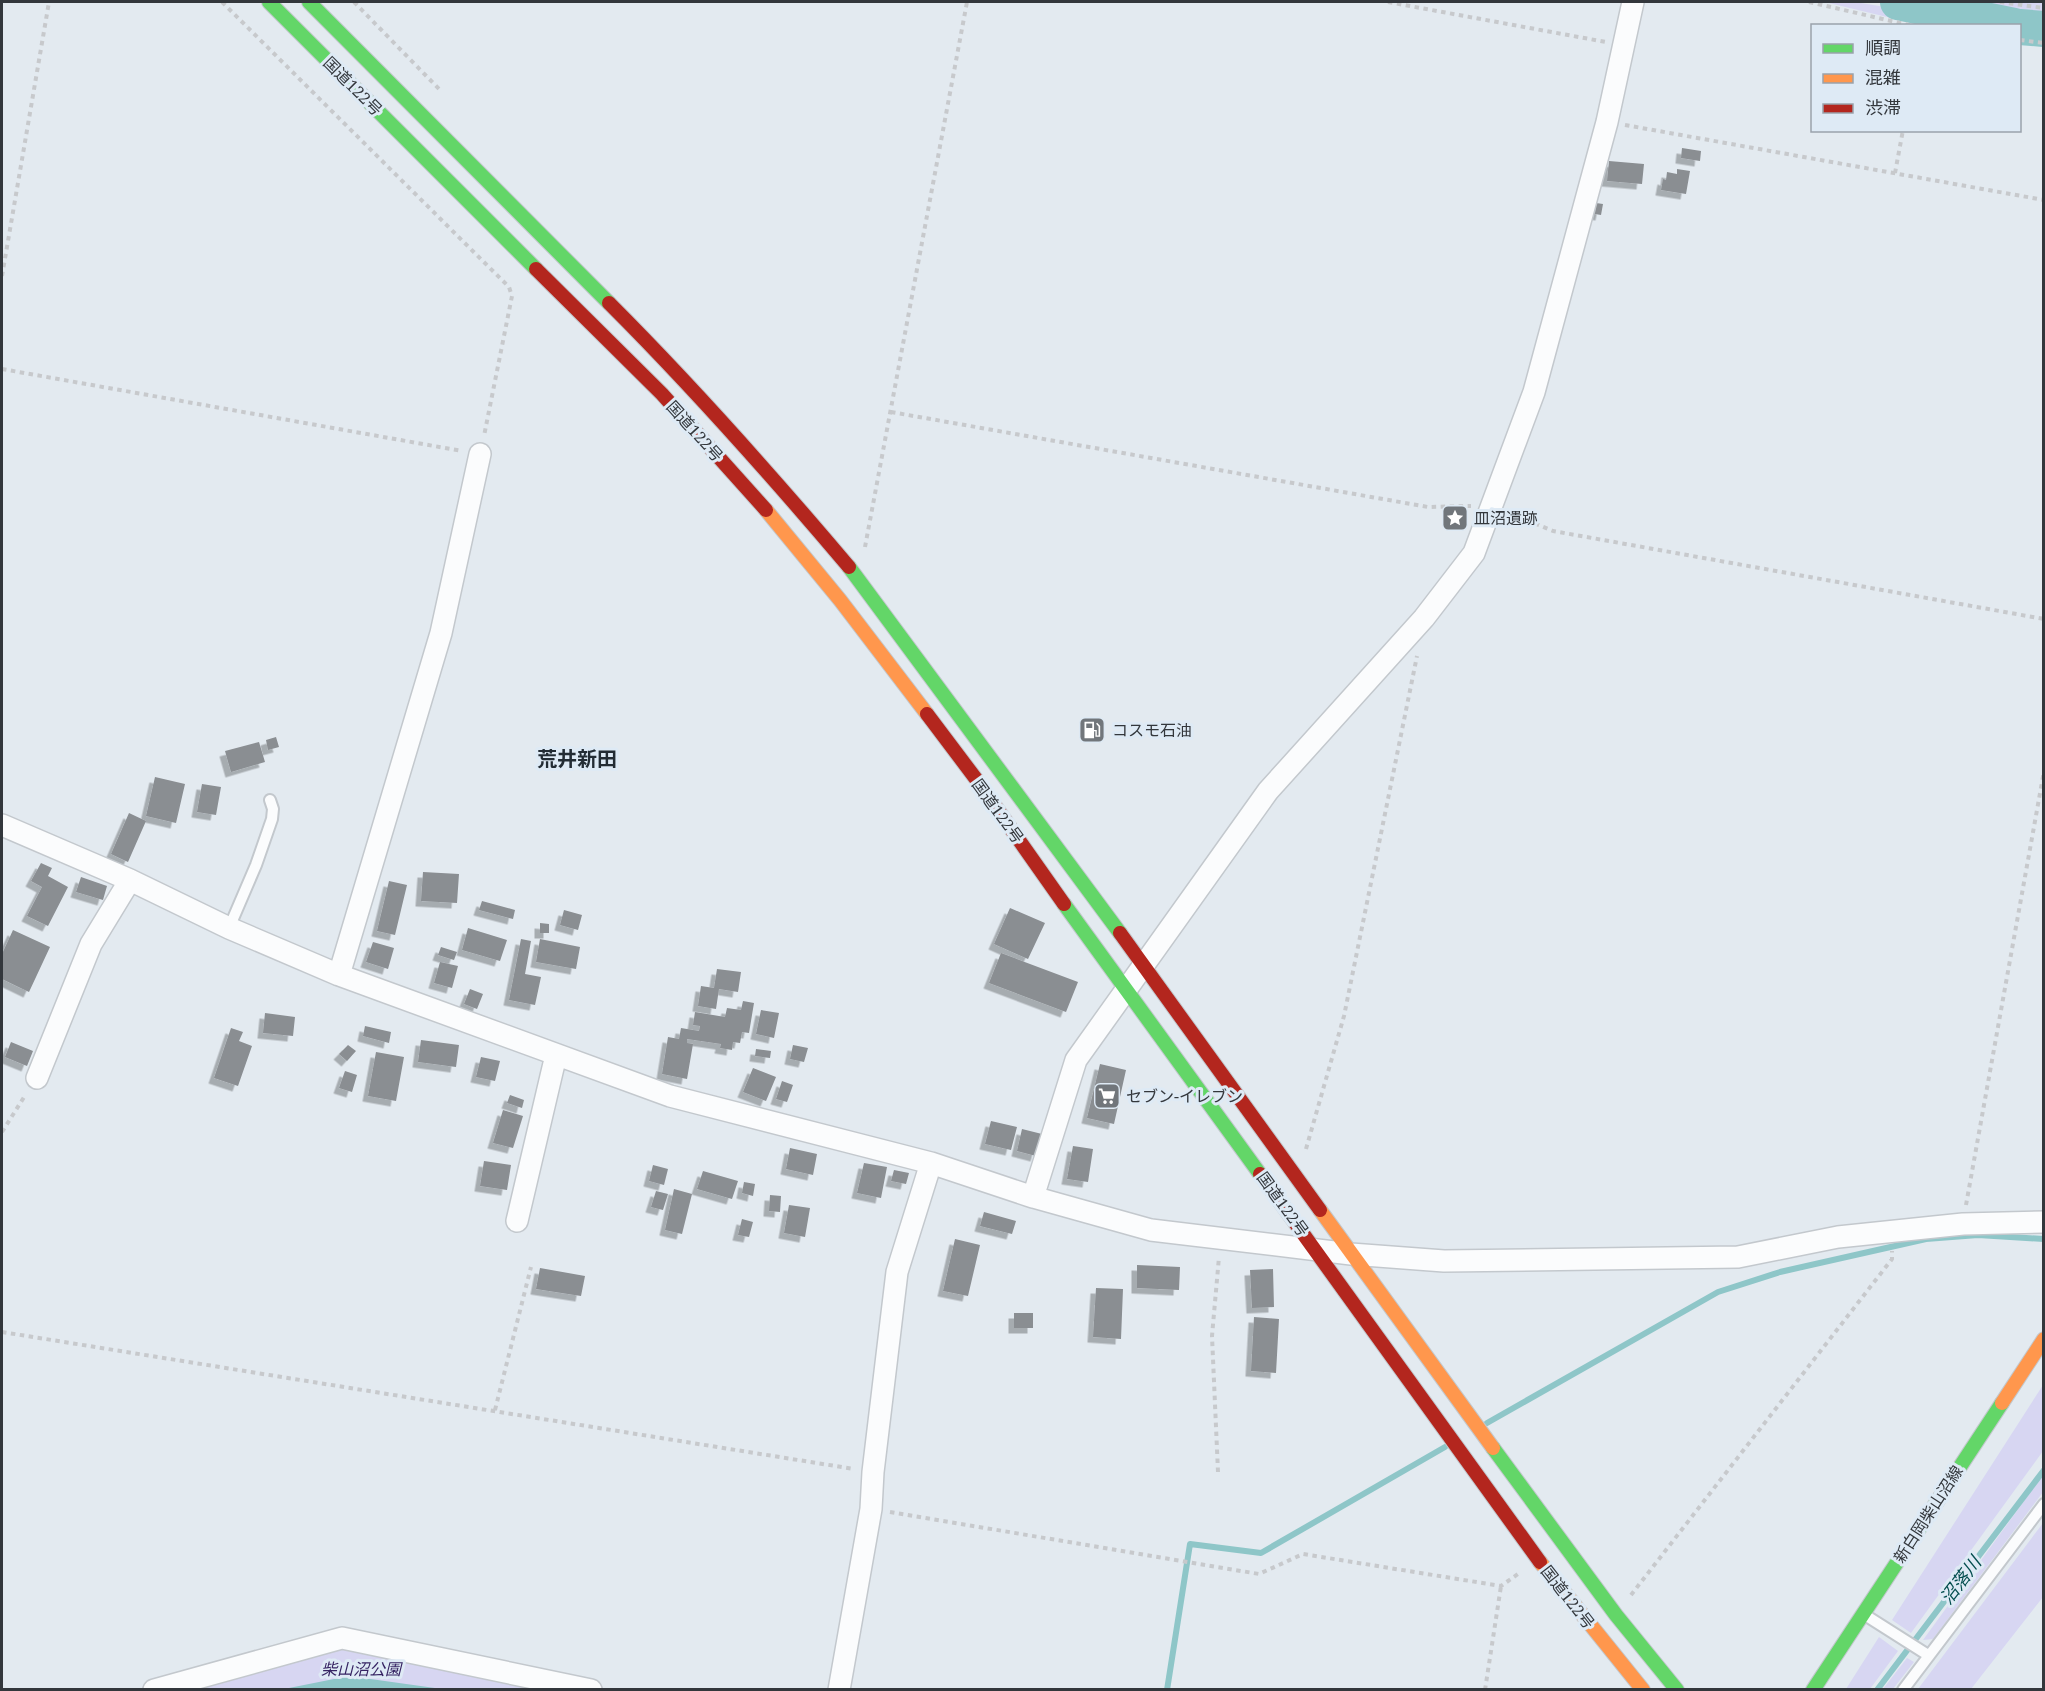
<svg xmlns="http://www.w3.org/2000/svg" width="2045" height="1691" viewBox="0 0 2045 1691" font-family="'Noto Serif','Noto Sans JP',serif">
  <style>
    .green { fill: #d7d6f2 }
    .water { fill: #8ec6c8 }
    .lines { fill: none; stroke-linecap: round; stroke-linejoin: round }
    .stream { stroke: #8ec6c8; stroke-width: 6 }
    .river { stroke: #8ec6c8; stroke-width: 36 }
    .building { fill: #8a8e92; filter: url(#shadow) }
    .lane-casing { stroke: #c3c8cd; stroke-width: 14 }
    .street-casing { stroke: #c3c8cd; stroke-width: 24 }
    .fast-casing { stroke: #c3c8cd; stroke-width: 16 }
    .slow-casing { stroke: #c3c8cd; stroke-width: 16 }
    .jam-casing { stroke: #c3c8cd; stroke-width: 16 }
    .path { stroke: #c7c9cc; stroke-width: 4; stroke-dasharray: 4.5 4.5; stroke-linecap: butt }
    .lane { stroke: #fbfcfd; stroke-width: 10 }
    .street { stroke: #fbfcfd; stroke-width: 21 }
    .fast { stroke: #63d668; stroke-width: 14 }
    .slow { stroke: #ff974d; stroke-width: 14 }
    .jam { stroke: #b3261e; stroke-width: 14 }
    .labels { text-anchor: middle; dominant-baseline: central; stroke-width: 6; stroke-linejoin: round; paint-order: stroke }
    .street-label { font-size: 16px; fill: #33373c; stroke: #deeaf5 }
    .poi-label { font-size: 16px; fill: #33373c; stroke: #deeaf5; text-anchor: start }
    .park-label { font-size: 16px; font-style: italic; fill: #362463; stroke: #deeaf5 }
    .water-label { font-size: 18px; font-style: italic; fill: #044e4f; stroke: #deeaf5 }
    .quarter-label { font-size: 20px; font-weight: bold; fill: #232c34; stroke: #deeaf5 }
  </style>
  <defs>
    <filter id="shadow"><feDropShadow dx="-5.5" dy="5.5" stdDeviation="0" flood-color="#0004"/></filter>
  </defs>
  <rect width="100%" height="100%" fill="#e3eaf0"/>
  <!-- green -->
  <path class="green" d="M1825 2H1855L1993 25H1920Z
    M1925 2H2043V19L1934 4Z
    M2043 1385V1451L1911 1633 1892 1620Z
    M2043 1475V1492L1933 1639 1923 1640Z
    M2043 1523V1597L1971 1689H1918Z
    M1879 1637 1898 1651 1870 1689H1846Z
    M326 1646 365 1648 558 1690H169Z
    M1907 1658 1914 1662 1893 1689H1883Z"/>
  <!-- water -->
  <path class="water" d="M349 1676 442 1689H284Z"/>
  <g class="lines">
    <!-- stream -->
    <path class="stream" d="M1487 1423 1718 1292 1780 1272 1926 1239 1978 1235 2044 1239
      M1167 1690 1190 1544 1261 1553 1445 1447
      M1877 1690 2044 1470"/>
    <!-- river -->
    <path class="river" d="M1898 2 2014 26
      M2020 27 2044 29"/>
  </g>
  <!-- building -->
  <path class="building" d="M1682 148 1701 151 1700 161 1681 158Z
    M1609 161 1644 164 1642 184 1607 181Z
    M1677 169 1690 171 1686 194 1661 190 1663 179 1666 180 1667 172 1677 174Z
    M1596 203 1603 204 1601 215 1595 214Z
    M276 737 279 747 268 750 266 740Z
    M259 742 265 762 231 772 225 751Z
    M155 777 185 784 176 823 146 816Z
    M202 784 221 787 216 815 197 812Z
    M129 813 146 821 128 862 111 854Z
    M41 863 52 868 48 876 68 887 48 926 27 916 42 887 31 881Z
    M423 872 459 874 457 903 421 901Z
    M81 877 107 886 103 900 76 892Z
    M389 881 407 885 395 935 377 931Z
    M482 901 515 910 513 919 479 910Z
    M1010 908 1045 923 1028 959 994 944Z
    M564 910 582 915 578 930 560 925Z
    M540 923 549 924V933H540Z
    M468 928 507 940 500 961 462 950Z
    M13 930 50 947 29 992 2 979V954Z
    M521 939 531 941 525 974 541 977 535 1005 509 1000Z
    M540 939 580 947 576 969 536 962Z
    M373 942 394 948 388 969 366 962Z
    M441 947 457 952 454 960 438 955Z
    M1001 953 1078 982 1066 1012 989 983Z
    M440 962 458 966 452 988 434 983Z
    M717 969 741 972 738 992 719 989 716 1009 698 1006 701 986 714 988Z
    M470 989 483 994 477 1009 464 1004Z
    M743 1001 754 1003 749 1033 742 1032 740 1043 733 1042 732 1050 720 1048 721 1044 687 1039V1043L693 1044 687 1079 662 1074 668 1037 679 1039 681 1028 699 1031 700 1026 693 1025 695 1012 725 1017 727 1008 741 1010Z
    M761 1010 779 1013 774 1038 756 1034Z
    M265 1013 295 1017 293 1036 263 1033Z
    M365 1026 391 1032 389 1043 363 1036Z
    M231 1028 243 1032 239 1041 252 1046 238 1086 214 1078Z
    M421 1040 459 1045 456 1067 418 1062Z
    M11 1042 33 1051 27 1066 5 1057Z
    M348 1045 356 1051 347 1061 339 1054Z
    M793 1045 808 1048 804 1062 790 1059Z
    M756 1049 771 1051 770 1058 755 1056Z
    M376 1052 404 1057 396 1101 368 1096Z
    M481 1057 500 1061 495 1081 476 1077Z
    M1100 1064 1126 1070 1114 1124 1087 1118Z
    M753 1068 776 1077 766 1101 743 1092Z
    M345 1071 357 1075 352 1092 339 1088Z
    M782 1081 793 1085 787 1102 776 1099Z
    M510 1095 524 1100 522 1108 507 1103Z
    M503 1110 523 1116 513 1148 493 1143Z
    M991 1121 1017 1127 1011 1150 985 1144Z
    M1022 1129 1042 1134 1036 1156 1017 1151Z
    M1073 1146 1093 1149 1088 1182 1067 1179Z
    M790 1148 817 1154 813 1175 786 1169Z
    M484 1161 511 1165 507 1190 480 1186Z
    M864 1163 887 1167 881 1198 857 1193Z
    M653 1165 668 1169 664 1185 649 1181Z
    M894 1170 909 1173 906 1184 891 1181Z
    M703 1171 738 1181 732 1199 697 1189Z
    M744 1182 755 1184 753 1196 742 1193Z
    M674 1189 692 1194 682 1234 665 1230Z
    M656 1191 668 1194 663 1210 651 1207Z
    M770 1195 781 1196 780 1212 769 1211Z
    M789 1205 810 1208 805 1237 784 1233Z
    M984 1212 1016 1221 1012 1234 980 1226Z
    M742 1219 753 1222 749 1237 738 1235Z
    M955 1239 980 1245 968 1296 943 1291Z
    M1137 1265 1180 1267 1179 1290 1137 1288Z
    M540 1268 585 1276 581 1296 536 1289Z
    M1273 1269 1274 1307 1252 1308 1250 1270Z
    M1096 1288 1123 1289 1121 1339 1093 1337Z
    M1014 1313H1033V1328H1014Z
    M1254 1317 1279 1319 1276 1373 1251 1371Z"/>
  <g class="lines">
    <defs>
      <path id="lane" d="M229 928 256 865 272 819 273 809 270 800
        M1865 1615 1928 1655
        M1903 1690 2044 1504"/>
      <path id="street" d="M2 825 130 880 229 928 339 975 670 1096 931 1163 1033 1197 1151 1230 1351 1254 1444 1261 1738 1257 1838 1237 1963 1224 2044 1222
        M339 975 441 633 480 454
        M37 1078 91 944 130 880
        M1033 1197 1076 1060 1268 791 1424 618 1474 553 1534 392 1607 122 1633 2
        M517 1221 556 1055
        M154 1690 342 1638 591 1690
        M839 1690 871 1509 873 1472 897 1272 931 1163"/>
      <path id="fast" d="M269 2 536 269
        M309 2 609 303
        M849 567 1120 933
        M1064 904 1260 1174
        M1493 1448 1616 1615 1677 1690
        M1813 1690 2002 1403"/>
      <path id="slow" d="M766 510 840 600 927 714
        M1320 1210 1493 1448
        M2002 1403 2044 1339
        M1540 1562 1643 1690"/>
      <path id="jam" d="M536 269 662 394 766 510
        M609 303C694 388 772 476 849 567
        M927 714 976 779 1064 904
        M1120 933 1320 1210
        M1260 1174 1540 1562"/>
    </defs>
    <!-- lane casing -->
    <use href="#lane" class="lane-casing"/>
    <!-- street casing -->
    <use href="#street" class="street-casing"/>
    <!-- fast casing -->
    <use href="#fast" class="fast-casing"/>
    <!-- slow casing -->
    <use href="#slow" class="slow-casing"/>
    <!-- jam casing -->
    <use href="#jam" class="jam-casing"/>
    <!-- path -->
    <path class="path" d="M222 2 509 287 512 296 484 436
      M354 2 441 91
      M1388 2 1606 42
      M1809 2 1913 26
      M2000 2 2044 8
      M2020 40 2044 43
      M1625 125 2044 200
      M1895 173 1903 130
      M2 276 49 2
      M2 369 462 451
      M891 412 1428 507 1471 506
      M1510 513 1553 531 2044 619
      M865 547 967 2
      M2 1132 26 1094
      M1306 1149 1344 1016 1417 656
      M1966 1205 2044 771
      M2 1332 854 1469
      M495 1410 531 1267
      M1218 1472 1212 1336 1219 1257
      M890 1512 1259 1574 1303 1554 1501 1586 1518 1574
      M1631 1595 1892 1259V1251
      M1485 1690 1501 1586"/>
    <!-- lane -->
    <use href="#lane" class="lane"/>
    <!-- street -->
    <use href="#street" class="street"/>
    <!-- fast -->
    <use href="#fast" class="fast"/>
    <!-- slow -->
    <use href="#slow" class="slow"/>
    <!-- jam -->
    <use href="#jam" class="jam"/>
  </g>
  <!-- icons -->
  <defs>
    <symbol id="sight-square" viewBox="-11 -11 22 22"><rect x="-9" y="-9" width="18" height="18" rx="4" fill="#71767b" stroke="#deeaf5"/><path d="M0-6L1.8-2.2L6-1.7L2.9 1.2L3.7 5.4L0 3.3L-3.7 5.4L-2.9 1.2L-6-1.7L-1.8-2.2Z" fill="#fff"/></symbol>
    <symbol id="fuel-square" viewBox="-11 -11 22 22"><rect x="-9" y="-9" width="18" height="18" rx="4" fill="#71767b" stroke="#deeaf5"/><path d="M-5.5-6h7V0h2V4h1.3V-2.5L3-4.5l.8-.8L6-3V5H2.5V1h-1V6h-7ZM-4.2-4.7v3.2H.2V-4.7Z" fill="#fff"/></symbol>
    <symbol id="supermarket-square" viewBox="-11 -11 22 22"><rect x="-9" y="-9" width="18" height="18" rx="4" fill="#71767b" stroke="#deeaf5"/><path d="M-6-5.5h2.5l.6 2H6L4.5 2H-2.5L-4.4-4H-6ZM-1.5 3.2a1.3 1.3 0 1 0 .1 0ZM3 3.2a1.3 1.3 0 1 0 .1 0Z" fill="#fff"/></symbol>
  </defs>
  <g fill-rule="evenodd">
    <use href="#sight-square" x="1440" y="503" width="30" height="30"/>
    <use href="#fuel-square" x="1077" y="715" width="30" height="30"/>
    <use href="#supermarket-square" x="1092" y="1081" width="30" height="30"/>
  </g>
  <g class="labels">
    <!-- street labels -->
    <g class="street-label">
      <text transform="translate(353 86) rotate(45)">国道122号</text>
      <text transform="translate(695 431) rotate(48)">国道122号</text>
      <text transform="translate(998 811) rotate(54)">国道122号</text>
      <text transform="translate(1283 1204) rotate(54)">国道122号</text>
      <text transform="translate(1928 1514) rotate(-57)">新白岡柴山沼線</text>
      <text transform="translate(1568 1597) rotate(52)">国道122号</text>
    </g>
    <!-- poi labels -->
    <g class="poi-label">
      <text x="1474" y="518">皿沼遺跡</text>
      <text x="1112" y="730">コスモ石油</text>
      <text x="1126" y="1096">セブン-イレブン</text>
    </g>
    <!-- park labels -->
    <g class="park-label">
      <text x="361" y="1669">柴山沼公園</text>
    </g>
    <!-- water labels -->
    <g class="water-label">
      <text transform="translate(1960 1580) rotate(-53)">沼落川</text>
    </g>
    <!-- quarter labels -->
    <g class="quarter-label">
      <text x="577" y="758">荒井新田</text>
    </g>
  </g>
  <!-- border -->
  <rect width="2045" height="1691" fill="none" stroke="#33373c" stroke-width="6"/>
  <!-- legend -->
  <rect x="1811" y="24" width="210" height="108" fill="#deeaf5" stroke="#9aa2ab" stroke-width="1.5"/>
  <rect x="1823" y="44" width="30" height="9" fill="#63d668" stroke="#9aa2ab" stroke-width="1.5"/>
  <text x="1865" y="54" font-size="18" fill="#33373c">順調</text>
  <rect x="1823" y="74" width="30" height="9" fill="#ff974d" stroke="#9aa2ab" stroke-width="1.5"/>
  <text x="1865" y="84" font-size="18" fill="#33373c">混雑</text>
  <rect x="1823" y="104" width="30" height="9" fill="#b3261e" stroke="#9aa2ab" stroke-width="1.5"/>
  <text x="1865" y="114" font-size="18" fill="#33373c">渋滞</text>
</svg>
